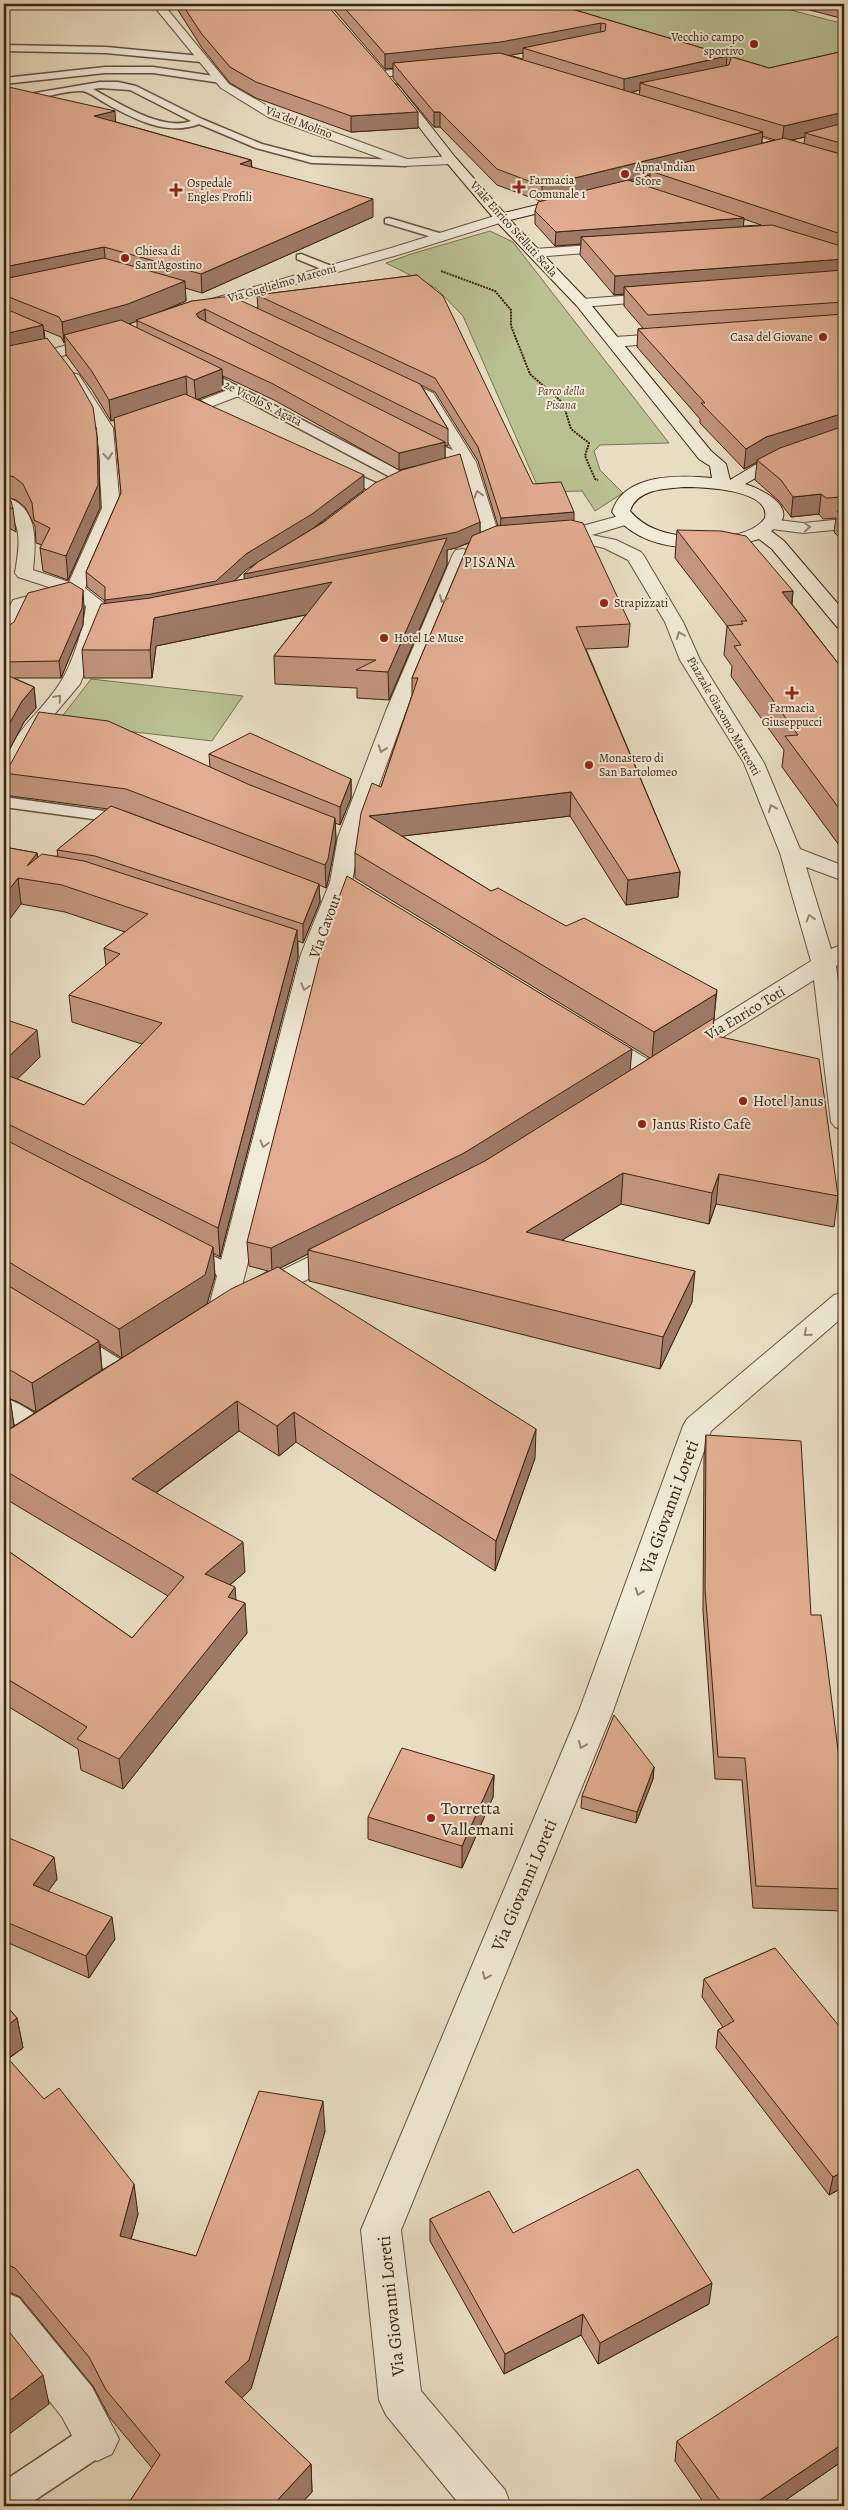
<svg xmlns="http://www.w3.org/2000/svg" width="848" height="2510" viewBox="0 0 848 2510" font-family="Alegreya,serif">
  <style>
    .green { fill: #b9c092; stroke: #7a7150 }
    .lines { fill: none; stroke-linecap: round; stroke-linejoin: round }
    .lane-casing { stroke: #67513c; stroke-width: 3 }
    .street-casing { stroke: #67513c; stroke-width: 2 }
    .secondary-casing { stroke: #3c220f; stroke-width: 2 }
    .path { stroke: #3c220f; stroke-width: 2; stroke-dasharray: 2 1; stroke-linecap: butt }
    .lane { fill: #f1ead8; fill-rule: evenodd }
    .street { fill: #f1ead8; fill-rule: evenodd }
    .secondary { fill: #f1ead8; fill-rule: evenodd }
    .wall { fill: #c2957e; stroke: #3c220f; fill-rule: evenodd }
    .shaded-wall { fill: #9e7966; stroke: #3c220f }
    .building { fill: #e2ad92; stroke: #3c220f }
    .oneway { stroke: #968674 }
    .poi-dot { fill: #8f2418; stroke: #f1ead8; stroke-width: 2 }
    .labels { text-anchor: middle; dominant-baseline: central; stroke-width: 4; stroke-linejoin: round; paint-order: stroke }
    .far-poi-label { font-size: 12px; fill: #3c220f; stroke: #f1ead8; text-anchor: start }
    .far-street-label { font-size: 12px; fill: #3c220f; stroke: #f1ead8 }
    .far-park-label { font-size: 12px; font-style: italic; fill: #5b4a30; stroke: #f1ead8 }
    .far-neighbourhood-label { font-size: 14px; letter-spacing: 1px; fill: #3c220f; stroke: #f1ead8 }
    .street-label { font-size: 15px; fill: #3c220f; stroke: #f1ead8 }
    .poi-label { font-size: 15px; fill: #3c220f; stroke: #f1ead8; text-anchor: start }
    .near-street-label { font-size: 18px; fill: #3c220f; stroke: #f1ead8 }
    .near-poi-label { font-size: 18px; fill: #3c220f; stroke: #f1ead8; text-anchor: start }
  </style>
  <rect width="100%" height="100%" fill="#e9dec3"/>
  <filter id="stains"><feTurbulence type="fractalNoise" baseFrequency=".004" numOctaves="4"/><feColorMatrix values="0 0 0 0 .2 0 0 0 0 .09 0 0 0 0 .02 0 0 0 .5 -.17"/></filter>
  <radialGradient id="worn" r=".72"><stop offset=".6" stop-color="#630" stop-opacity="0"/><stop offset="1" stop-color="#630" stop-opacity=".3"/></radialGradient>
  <!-- green -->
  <path class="green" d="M610 4H768L844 24V64L782 78 560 14Z
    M490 231 513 242 669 443 600 445 594 451 600 470 623 493 595 511 582 491 540 492 463 316 436 288 386 263 411 254Z
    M91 679 243 696 212 741 57 723Z"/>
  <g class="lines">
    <defs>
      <path id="lane" d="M4 45 106 47 201 56 205 59 201 62 106 53 4 51Z
        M105 67H153L221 77 225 80 221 83 153 73H105L4 84V78Z
        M100 82H118L136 86 202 119 262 144 312 157 406 160 411 163 406 166 312 163 256 148 199 124C167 137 132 118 105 103 98 99 88 91 81 91 66 91 49 96 35 99L30 96 35 93ZM100 88 130 90 191 121C163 132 117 102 93 89Z
        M389 218 446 235 447 237 442 240 385 223V219Z
        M301 254 334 267 335 269 334 271H326L297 259V255Z
        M197 365 406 474 408 477 406 480H396L193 372V366Z
        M418 435 473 459 474 462 468 466 463 465 414 442 412 439Z
        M338 466 383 486 385 489 383 492H373L333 473 331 470Z
        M4 797 119 813 134 818 136 822 134 826 128 827 115 822 4 807Z
        M188 1244 238 1268 241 1273 238 1278 230 1280 222 1278 181 1256 177 1251 181 1246Z
        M76 1335 84 1337 131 1366 134 1371 131 1376 123 1378 115 1376 68 1347 65 1342 68 1337Z
        M4 1398C18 1402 39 1414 47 1426L43 1432C28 1436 16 1425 4 1417Z
        M97 2422 109 2427 114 2439 109 2451 26 2506H4V2481L85 2427Z"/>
      <path id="street" d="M152 4H163L229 84 276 111 407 159 451 156 457 160 451 164 402 166 268 117 221 88Z
        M431 66 435 67V71L382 77 376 74 382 71Z
        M726 127 844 163V171L722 134 720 131 722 128Z
        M501 214 506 215 508 218 506 221 401 254 204 310H194L192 307 194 304 391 248Z
        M618 243 623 244 625 247 623 250 535 257 528 253 535 249Z
        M661 293 666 294 668 297 666 300 582 307 575 303 582 299Z
        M674 333 679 335 682 338 679 341 615 347 607 342 615 337Z
        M101 335 106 337 109 340 106 343 55 358 4 367V357L53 349Z
        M73 373 79 375 113 428 120 508 85 588 105 604 103 625 80 684 42 729 11 786 4 788C0 736 36 721 60 683 72 665 84 627 86 606L68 594 66 598 28 608 14 638 11 642 4 644V618L13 600 55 589 18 577 15 573C18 552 25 524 4 510V497C39 505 36 543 33 570L69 582 102 508 97 428 65 378Z
        M392 374 433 393 435 396 476 462 501 541 498 545H486L483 541 460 462 442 432 421 399 386 382 384 379Z
        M238 386 244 388 246 391 244 394 197 412 189 407 191 404Z
        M626 514 632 515 635 519 632 523 592 535 616 540 641 552 644 556 683 622 700 660 764 763 800 849 844 866V881L806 867 831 949 844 944V961L836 966 844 1028V1130L835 1127 831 1122 814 980 691 1057 682 1059 673 1057 670 1052 673 1047 811 961 780 853 744 763 680 660 665 622 628 560 604 548 564 539 561 535 564 531Z
        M770 519 803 523 844 519V529L803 533 764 528 761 524 764 520Z
        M462 549 468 550 471 554 406 711 360 837 352 882 325 954 236 1310 232 1316 222 1319 212 1316 208 1310 301 954 330 882 338 837 386 711 453 554 456 550Z
        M600 1034 609 1036 659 1066 663 1071 659 1076 650 1079 641 1076 591 1046 588 1041 591 1036Z
        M341 1243 351 1246 355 1252 351 1258 268 1299 258 1302 248 1299 244 1293 248 1287 331 1246Z
        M844 1292V1316L711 1431 613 1711 401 2230 421 2391 505 2490 511 2506H461L386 2415 379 2400 361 2230 579 1711 683 1426 687 1419 834 1295Z
        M4 2292 19 2298 92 2387 119 2439 112 2454 97 2461 82 2454 62 2417 4 2344Z"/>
      <path id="secondary" d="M395 84 399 86 455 157 504 213 685 169 690 170 691 173 690 176 510 220 587 300 711 451 726 464 730 480 765 459 844 433V443L777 466 745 484C765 490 803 511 771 531L784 541 844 611V629L837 627 772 549 759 539C714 553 643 556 612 512 624 473 679 475 712 478L710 466 699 459 577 306 496 221 447 163 389 88ZM684 487C702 487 771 489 765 518 747 544 680 540 655 529 645 525 637 519 630 511 637 489 664 489 684 487Z"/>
    </defs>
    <!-- lane casing -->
    <use href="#lane" class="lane-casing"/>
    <!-- street casing -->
    <use href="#street" class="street-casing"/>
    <!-- secondary casing -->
    <use href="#secondary" class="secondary-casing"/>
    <!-- path -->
    <path class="path" d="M441 271 495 291 511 310V326L530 374 563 403 571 429 589 443 585 456 595 479 598 480"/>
    <!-- lane -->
    <use href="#lane" class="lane"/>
    <!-- street -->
    <use href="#street" class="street"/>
    <!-- secondary -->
    <use href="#secondary" class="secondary"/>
  </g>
  <!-- wall -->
  <path class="wall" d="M174 4H326L418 128 351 132 256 98 230 83 202 48Z
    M329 4H555L769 68 844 51V543L834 532 836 518 823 519 819 514 791 517 779 501 755 480 757 462 744 469 700 423V419L637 347 638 329 643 328 624 306V294L614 295 580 255 581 244 555 246 535 224V211L540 201 497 185 440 127H434L393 78V68L385 69ZM523 53V59L509 55ZM640 90 639 95 631 92ZM762 136 775 140 762 143ZM805 137 804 144 792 140ZM650 175 649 187 629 180ZM744 219 761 225 743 226Z
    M787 4H844V19Z
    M4 86 116 122 251 160 252 167 373 217 202 293 185 288 186 301 153 314 192 301 258 308 257 295 417 275 533 484 574 521 630 624 628 647 586 649 680 872 678 897 626 905 570 816 402 836 491 891 566 926 717 990 712 1035 838 1196 834 1227 716 1204 709 1224 621 1204 562 1240 692 1302 660 1369 309 1281 308 1254 280 1268 535 1458 495 1571 296 1442 279 1456 239 1431 156 1493 245 1572 230 1585 236 1600 247 1633 123 1789 81 1770 78 1749 4 1704V1548L132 1638 168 1596 4 1498V1019L40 1057 17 1079 84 1105 142 1044 72 1022 69 995 106 966 104 948 125 932 65 912 21 904 4 847 37 853 38 858 58 856 57 850 108 809 4 795V796V766L210 767 209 754 351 779V798L340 825 335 823 336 840 328 881 326 888 319 885 320 902 303 943 298 941V957L220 1257 213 1253 215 1276 207 1304 268 1271 249 1266 247 1242 631 1070 650 1058 355 878V853L381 787 412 695V678L469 543 456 548 447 550V565L389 700 357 698V688L275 684 274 656 306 615 156 646 152 678H84L82 650 105 604V601L87 587 86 572 121 493 114 419 111 421 92 390 66 355 65 342 64 343 61 337 44 330 45 339 97 437 99 459 100 508 68 580 43 571 40 548 42 545 36 543 35 526 25 507 16 500 7 497 13 509 16 532 4 525ZM137 321V328L129 324ZM223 376 274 400 399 470 415 466 313 529 364 490 198 399 223 390ZM421 385 435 392 478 461 498 526 480 533V522L445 458V445L448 446V429ZM256 564 245 579 234 581 247 569ZM124 811 127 812 196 838ZM100 1344 122 1358 102 1370ZM10 1399 16 1401 36 1412 14 1426Z
    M677 530 793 591 792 604 844 671V852L782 767 784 750 731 676 732 666 724 655 727 626 675 558Z
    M84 607 83 625 61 678H14L34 687 36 708 24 722 4 760V630Z
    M706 1435 811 1615 844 1798V1911L753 1908 742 1780 715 1779 703 1611 704 1457Z
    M654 1767 653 1779 636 1823 581 1808 582 1796Z
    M494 1775 493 1797 462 1868 368 1839V1817Z
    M4 1836 57 1879 48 1891 115 1939 89 1978 4 1941Z
    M775 1948 844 2187 829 2195 716 2048 718 2030 723 2027 702 1997 704 1979Z
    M4 2003 17 2018 23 2048 8 2059 138 2214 131 2239 196 2256 325 2131 251 2389 241 2398 311 2464 312 2492 299 2506H129L128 2504 152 2468 110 2418 93 2386 20 2297 5 2290 4 2291Z
    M430 2219 513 2233 709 2304 598 2364 581 2335 504 2374 430 2241Z
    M677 2441 844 2460 777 2506H706L675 2461Z"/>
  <!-- shaded-wall -->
  <path class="shaded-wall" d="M601 23 600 37 523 48V53L501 57 393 63V68L385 69V54Z
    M727 56 726 71 640 83V90L624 94V79Z
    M115 111 116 129 94 116Z
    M418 112V128L351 132V116Z
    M434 112H440V127H434Z
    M844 112V128L805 133V137L782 142 784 126Z
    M763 132 761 147 650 171V175L542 202V186Z
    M251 160 252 178 240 164Z
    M373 199V217L202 293 201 274Z
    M744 218 743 232 581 237V244L555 246 556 232Z
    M104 247 106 266 4 288V267Z
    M844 259V277L624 287V294L614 295 615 276Z
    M185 281 186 301 138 321 136 320 137 321 129 324 64 335 65 342 64 343 62 322Z
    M205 309 206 325 196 314Z
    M43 325 45 345 4 355V334Z
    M222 369 223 390 196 400 194 380Z
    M186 376 187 396 111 421 109 400Z
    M844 413V432L757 460V462L744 469 746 449 766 437Z
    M97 437 99 459 100 508 68 580 66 556Z
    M445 442V459L399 470V453Z
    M364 475V490L312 529 247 569 217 597 106 616 105 600 246 554Z
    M821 494 819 514 791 517 793 497Z
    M574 512V527L500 533 501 518Z
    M480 522V538L456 548 447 550V565L389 700 388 672 441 551 245 591 244 574Z
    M332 582 333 609 156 646 152 678 150 650 154 618Z
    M83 590 84 607 83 625 61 678 59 661Z
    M793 591 790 620 782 592Z
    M34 687 36 708 24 722 4 760V733L22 701Z
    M351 779V798L340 825V807Z
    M571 792 570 816 370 840 369 816Z
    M335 818 336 840 328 881 326 888 325 865Z
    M37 853 40 880 27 866Z
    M680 872 678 897 626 905 628 880Z
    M18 878 21 904 4 927V896Z
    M319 884 320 902 303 943V924Z
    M297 930 298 957 220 1257 218 1228Z
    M716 994 714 1020 652 1059 654 1032Z
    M37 1030 40 1057 4 1092V1061Z
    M632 1049 630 1072 464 1176 308 1250V1254L272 1272 271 1248Z
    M623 1173 621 1204 525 1263 526 1232Z
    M719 1174 716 1204 709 1224 712 1193Z
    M213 1247 215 1276 207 1304 122 1358 119 1329Z
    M695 1271 692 1302 660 1369 663 1337Z
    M99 1341 102 1370 36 1412 32 1383Z
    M10 1397 14 1426 4 1434V1401Z
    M237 1401 239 1431 135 1508 132 1479Z
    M294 1412 296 1442 279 1456 277 1426Z
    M536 1429 535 1458 495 1571 496 1541Z
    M243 1542 245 1572 207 1604 205 1574Z
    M235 1587 237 1613 245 1603 247 1633 123 1789 119 1759 228 1597Z
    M654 1767 653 1779 636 1823 637 1812Z
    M494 1775 493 1797 462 1868V1846Z
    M54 1857 57 1879 37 1907 33 1885Z
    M112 1917 115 1939 89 1978 86 1956Z
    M17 2018 23 2048 4 2061V2028Z
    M323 2101 325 2131 251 2389 228 2411 225 2382Z
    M844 2171V2187L829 2195 833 2177Z
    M134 2184 138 2214 124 2265 120 2236Z
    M712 2283 709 2304 598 2364 600 2343Z
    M583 2314 581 2335 504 2374 505 2354Z
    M43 2375 49 2404 4 2438V2405Z
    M844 2443V2460L777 2506H751Z
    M311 2464 312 2492 299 2506H272Z"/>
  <!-- building -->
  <path class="building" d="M182 4H326L385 71 418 112 351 116 256 82 230 67 201 33Z
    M341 4H555L769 68 844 51V112L784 126 640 83 729 65 731 58 727 56 624 79 523 48 605 31 606 24 601 23 501 42 385 54Z
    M500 53 763 132 542 186 497 169 440 112H434L393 63Z
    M4 86 115 111 94 116 251 160 240 164 373 199 201 274 104 247 4 267Z
    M844 123V144L805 133Z
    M784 138 844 155V235L650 171Z
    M628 180 744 218 556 232 535 211 538 202Z
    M772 225 844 247V259L615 276 581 237Z
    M104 258 185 281 128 304 62 322 59 317 4 295V279Z
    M844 270V302L648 315 624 287Z
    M417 275 443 296 533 484 561 482 574 512 501 518 478 447 435 378 257 295Z
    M231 296 420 384 448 429 205 309 196 314 199 318 445 442 399 453 273 384 136 320 192 301Z
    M4 308 43 325 4 334Z
    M844 314V413L766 437 746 449 701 403H705L638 329Z
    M121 320 222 369 194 380 186 376 109 400 91 370 64 335Z
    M47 338 73 372 93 407 97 437 98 485 66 556 40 548 50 528 34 520 32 503 23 484 14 477 4 474V347Z
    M185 394 364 475 312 514 246 554 216 581 151 594 105 600V587L86 572 121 493 114 418Z
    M844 426V497L826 498 821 494 793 497 781 480 757 460 780 448Z
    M460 454 480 522 457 532 244 574 258 562 324 522 375 483 402 470Z
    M4 492 11 501 13 509 4 504Z
    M844 510V520L837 511Z
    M571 520 583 523 630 624 576 627 680 872 628 880 571 792 369 816 491 891 498 888 566 926 584 918 717 990 716 994 654 1032 355 853 361 813 372 783 381 787 418 678H412L472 536 496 526Z
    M677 530 721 531 746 536 793 591 782 592 844 671V815L785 736 798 735 734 646 741 645 727 626 743 624 741 621H747Z
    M447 538 388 672 356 670 376 660 274 656 332 582 154 618 150 650H82L101 604 150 598Z
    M70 582 83 590 82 608 59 661 4 662V630L5 628 14 622 28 593Z
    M4 674 34 687 22 701 4 733Z
    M39 712 108 721 250 785 335 818 328 859 325 865 126 789 4 773V766L10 765Z
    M250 733 351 779 340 807 209 754Z
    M111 806 319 884 303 924 95 856 57 850Z
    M4 847 37 853 27 866 42 854 84 861 297 930 218 1228 4 1122V1074L84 1105 162 1023 69 995 120 954 104 948 148 914 62 885 18 878 4 896Z
    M347 876 632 1049 464 1153 271 1248 247 1242 326 932Z
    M714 1018 712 1035 819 1059 838 1196 719 1174 712 1193 623 1173 526 1232 695 1271 663 1337 308 1250 485 1161Z
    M4 1019 37 1030 4 1061Z
    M4 1139 213 1247 205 1275 119 1329 9 1262 4 1261Z
    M278 1267 536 1429 496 1541 294 1412 277 1426 237 1401 132 1479 243 1542 205 1574 235 1587 228 1597 245 1603 119 1759 77 1739 87 1727 4 1677V1548L132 1638 184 1577 4 1470V1430L12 1428 231 1289Z
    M4 1283 99 1341 32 1383 12 1371 4 1369Z
    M4 1392 10 1397 4 1401Z
    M706 1435 801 1441 811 1615H821L844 1798V1889L756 1886 745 1758 718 1757 705 1589Z
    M614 1715 654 1767 637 1812 582 1796Z
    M402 1748 494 1775 462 1846 368 1817Z
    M4 1836 54 1857 33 1885 112 1917 86 1956 4 1921Z
    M775 1948 844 2032V2171L833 2177 718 2030 734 2021 704 1979Z
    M4 2003 17 2018 4 2028Z
    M4 2054 44 2099 59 2088 134 2184 120 2236 196 2256 259 2091 323 2101 249 2360 225 2382 311 2464 272 2506H131L128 2504 160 2455 106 2390 89 2357 15 2268 4 2263Z
    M638 2169 712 2283 600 2343 583 2314 505 2354 430 2219 489 2191 513 2233Z
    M4 2325 43 2375 4 2405Z
    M844 2332V2443L751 2506H724L677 2441Z"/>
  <!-- one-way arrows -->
  <defs><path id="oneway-chevron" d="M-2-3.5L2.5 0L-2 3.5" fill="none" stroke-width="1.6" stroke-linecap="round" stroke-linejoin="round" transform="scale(1.25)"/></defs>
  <g class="oneway">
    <use href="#oneway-chevron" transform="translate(108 456) rotate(85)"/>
    <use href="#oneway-chevron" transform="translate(478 494) rotate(-107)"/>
    <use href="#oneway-chevron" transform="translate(807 527) rotate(-2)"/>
    <use href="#oneway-chevron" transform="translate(443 599) rotate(113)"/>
    <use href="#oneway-chevron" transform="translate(680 635) rotate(-112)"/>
    <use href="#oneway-chevron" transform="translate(58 698) rotate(-49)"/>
    <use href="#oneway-chevron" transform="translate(382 749) rotate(110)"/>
    <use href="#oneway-chevron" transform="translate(772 808) rotate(-112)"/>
    <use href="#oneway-chevron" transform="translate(810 918) rotate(-107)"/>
    <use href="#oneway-chevron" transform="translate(305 987) rotate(105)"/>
    <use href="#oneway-chevron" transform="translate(264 1144) rotate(105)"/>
    <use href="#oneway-chevron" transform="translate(807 1333) rotate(139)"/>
    <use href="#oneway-chevron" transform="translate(639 1592) rotate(110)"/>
    <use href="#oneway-chevron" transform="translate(582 1745) rotate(113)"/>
    <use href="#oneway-chevron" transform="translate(486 1976) rotate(113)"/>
  </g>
  <!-- markers -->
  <g class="poi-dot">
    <circle cx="754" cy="44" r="5"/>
    <circle cx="625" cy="174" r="5"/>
    <path d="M516.5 179.5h5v5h5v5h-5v5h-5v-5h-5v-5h5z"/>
    <path d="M173.5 182.5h5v5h5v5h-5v5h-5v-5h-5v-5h5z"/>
    <circle cx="125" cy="258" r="5"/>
    <circle cx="823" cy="337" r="5"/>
    <circle cx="604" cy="603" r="5"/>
    <circle cx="384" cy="638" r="5"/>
    <path d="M789.5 685.5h5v5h5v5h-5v5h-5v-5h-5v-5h5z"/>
    <circle cx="589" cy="765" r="5"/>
    <circle cx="743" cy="1101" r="5"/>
    <circle cx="642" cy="1124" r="5"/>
    <circle cx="431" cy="1818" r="5"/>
  </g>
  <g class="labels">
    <!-- far-poi labels -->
    <g class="far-poi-label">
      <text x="744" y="37" text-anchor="end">Vecchio campo<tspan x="744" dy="14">sportivo</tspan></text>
      <text x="635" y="167">Apna Indian<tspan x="635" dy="14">Store</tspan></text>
      <text x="529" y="180">Farmacia<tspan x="529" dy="14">Comunale 1</tspan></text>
      <text x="187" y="183">Ospedale<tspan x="187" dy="14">Engles Profili</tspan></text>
      <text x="135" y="251">Chiesa di<tspan x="135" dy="14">Sant'Agostino</tspan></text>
      <text x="813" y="337" text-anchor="end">Casa del Giovane</text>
      <text x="614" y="603">Strapizzati</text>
      <text x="394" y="638">Hotel Le Muse</text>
      <text x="792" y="708" text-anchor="middle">Farmacia<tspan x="792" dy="14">Giuseppucci</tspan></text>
      <text x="599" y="758">Monastero di<tspan x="599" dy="14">San Bartolomeo</tspan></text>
    </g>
    <!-- far-street labels -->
    <g class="far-street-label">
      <text transform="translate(299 122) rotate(21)">Via del Molino</text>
      <text transform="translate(514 229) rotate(48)">Viale Enrico Stelluti Scala</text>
      <text transform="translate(282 283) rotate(-16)">Via Guglielmo Marconi</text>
      <text transform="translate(263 403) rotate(27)">2e Vicolo S. Agata</text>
      <text transform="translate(724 716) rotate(60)">Piazzale Giacomo Matteotti</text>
    </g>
    <!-- far-park labels -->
    <g class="far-park-label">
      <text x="561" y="391">Parco della<tspan x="561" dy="14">Pisana</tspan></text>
    </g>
    <!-- far-neighbourhood labels -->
    <g class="far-neighbourhood-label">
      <text x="490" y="562">PISANA</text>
    </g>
    <!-- street labels -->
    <g class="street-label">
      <text transform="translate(325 926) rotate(-70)">Via Cavour</text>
      <text transform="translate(745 1013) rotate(-31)">Via Enrico Toti</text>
    </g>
    <!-- poi labels -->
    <g class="poi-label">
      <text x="753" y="1101">Hotel Janus</text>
      <text x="652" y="1124">Janus Risto Cafè</text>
    </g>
    <!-- near-street labels -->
    <g class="near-street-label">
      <text transform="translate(669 1507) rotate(-70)">Via Giovanni Loreti</text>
      <text transform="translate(524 1885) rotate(-67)">Via Giovanni Loreti</text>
      <text transform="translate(391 2306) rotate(-96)">Via Giovanni Loreti</text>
    </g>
    <!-- near-poi labels -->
    <g class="near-poi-label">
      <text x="441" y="1808">Torretta<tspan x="441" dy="21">Vallemani</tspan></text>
    </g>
  </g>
  <!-- margin -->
  <rect width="848" height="2510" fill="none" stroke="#e9dec3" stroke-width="20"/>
  <rect x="5" y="5" width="838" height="2500" fill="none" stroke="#3c220f" stroke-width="2.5"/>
  <rect x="10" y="10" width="828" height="2490" fill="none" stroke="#3c220f"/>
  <rect width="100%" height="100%" filter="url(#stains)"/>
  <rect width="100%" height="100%" fill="url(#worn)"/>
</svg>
